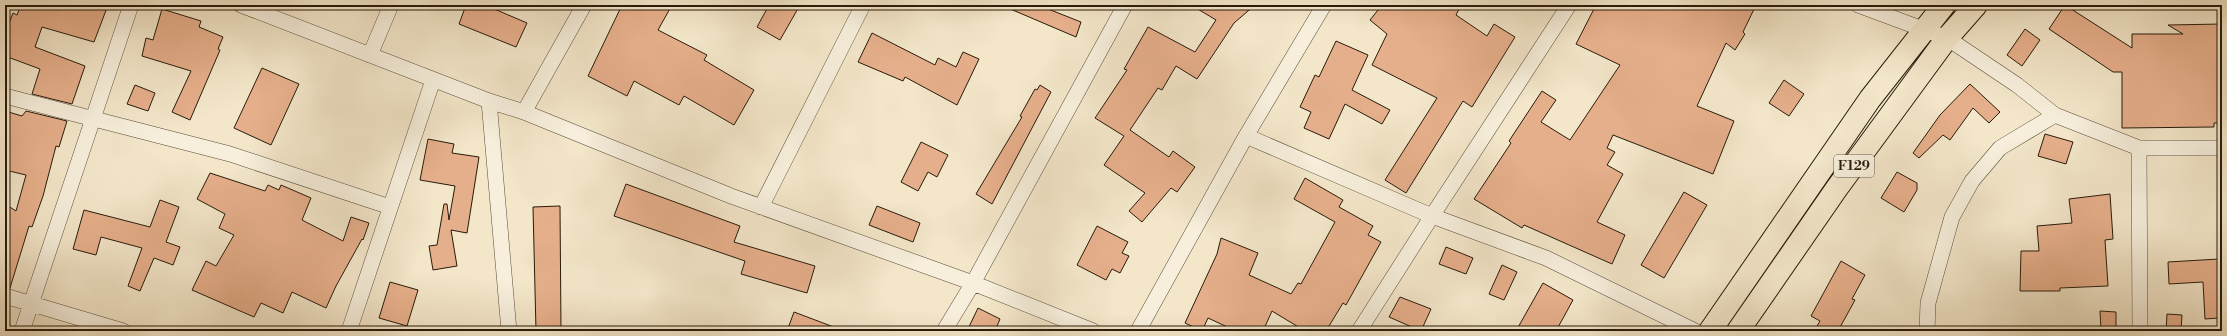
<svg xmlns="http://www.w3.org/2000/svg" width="2227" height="336" viewBox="0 0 2227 336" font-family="'Libre Bodoni',serif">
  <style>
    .building { fill: #e6af8b; stroke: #271b0b }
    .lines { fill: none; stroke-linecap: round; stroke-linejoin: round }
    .street-casing { stroke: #5a4e3a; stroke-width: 16 }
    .primary-casing { stroke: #271b0b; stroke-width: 24 }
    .street { stroke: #f7efdc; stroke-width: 15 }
    .primary { stroke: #f3e6c9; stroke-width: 22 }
    .labels { text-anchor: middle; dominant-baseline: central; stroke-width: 3; stroke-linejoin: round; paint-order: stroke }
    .shield { fill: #f7efdc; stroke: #655b4a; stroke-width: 1 }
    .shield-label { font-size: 13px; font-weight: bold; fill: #271b0b }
  </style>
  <rect width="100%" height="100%" fill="#f3e6c9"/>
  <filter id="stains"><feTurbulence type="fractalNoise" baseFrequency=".005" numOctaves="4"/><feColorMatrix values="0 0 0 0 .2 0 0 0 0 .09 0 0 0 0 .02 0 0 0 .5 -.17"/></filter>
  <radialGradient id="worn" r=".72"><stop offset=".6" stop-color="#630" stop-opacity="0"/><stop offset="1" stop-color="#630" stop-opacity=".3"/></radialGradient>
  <!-- building -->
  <path class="building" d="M21 5H46L58 10 60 5H108L94 42 42 27 35 47 85 66 72 104 32 94 40 69 5 56V34L13 13 17 15Z
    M466 5H485L527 23 516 47 459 24Z
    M622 5H672L658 30 707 55 704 60 754 90 734 125 684 96 679 105 634 81 627 96 588 76Z
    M769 5H800L780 40 757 27Z
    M1001 5H1038L1081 22 1076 37Z
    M1191 5H1255L1234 23 1197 79 1176 66 1162 90 1158 88 1130 130 1169 157 1173 151 1195 167 1177 192 1171 188 1142 222 1129 211 1145 193 1104 165 1124 136 1095 118 1127 70 1124 69 1148 27 1195 52 1216 20Z
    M1382 5H1461L1456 15 1487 36 1494 24 1515 37 1472 107 1463 101 1406 193 1385 180 1437 98 1372 65 1387 34 1370 20Z
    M1596 5H1756L1743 32 1745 34 1735 50 1726 43 1697 106 1734 121 1713 174 1613 135 1607 148 1615 152 1607 165 1623 174 1597 222 1625 235 1612 264 1524 225 1522 228 1474 199 1511 143 1509 141 1542 91 1556 100 1541 122 1570 140 1620 65 1576 44Z
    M2065 5 2132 48V34H2183L2168 25 2222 24V123H2214V127L2122 128V72H2113L2049 29Z
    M162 9 201 21 199 27 223 37 218 49 220 50 190 120 172 112 191 71 142 56 146 38 153 40Z
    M2025 29 2040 40 2022 66 2007 55Z
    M872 33 935 65 938 58 956 67 963 52 979 59 957 105 905 77 903 81 858 62Z
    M1336 41 1368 55 1352 90 1390 110 1382 124 1345 104 1329 139 1304 128 1311 112 1300 107 1315 75 1319 77Z
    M262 68 299 84 271 145 234 128Z
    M1784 80 1804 94 1789 116 1769 103Z
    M1970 84 2000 112 1989 123 1973 108 1950 140 1943 135 1919 158 1913 153 1940 115Z
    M135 85 155 93 148 111 127 104Z
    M1040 85 1051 92 992 204 976 194 1022 117 1020 116 1035 89 1037 90Z
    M5 111 22 116 26 111 67 121 59 147 56 146 43 196 32 227 29 226 10 288 5 287V204L16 211 26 175 5 170Z
    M2045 134 2073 142 2066 164 2038 156Z
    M428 139 454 144 452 153 479 157 467 233 451 230 457 266 433 270 429 246 437 245 444 204H447L449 220 455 186 420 180Z
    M921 142 948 155 937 177 928 172 918 191 901 182Z
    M1897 172 1917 183V190L1904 212 1881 198Z
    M210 173 265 191 268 185 279 190 281 185 311 198 302 220 343 241 351 217 369 223 363 240 362 239 336 286 326 308 292 292 283 313 261 303 254 317 192 290 206 261 216 266 234 235 219 228 225 214 197 199Z
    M1305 178 1343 200 1339 207 1373 226 1368 235 1381 242 1346 305 1343 303 1326 331H1305L1272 311 1263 331H1236L1208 318 1202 331 1185 323 1217 254 1221 238 1258 253 1249 275 1291 294 1298 283 1301 284 1335 222 1294 199Z
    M626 184 740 226 734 242 815 266 807 293 741 274 745 261 614 216Z
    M1684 192 1707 205 1664 278 1641 265Z
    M2110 194 2113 239 2105 240 2108 286 2060 288V291H2020L2021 251H2039L2037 226 2072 223 2069 199Z
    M160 200 179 207 166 242 180 247 173 265 154 258 140 291 128 286 142 248 101 237 96 255 73 249 84 210 150 227Z
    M560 206 561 331H536L533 207Z
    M877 206 920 223 913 242 869 225Z
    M1097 226 1128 242 1122 253 1129 256 1120 273 1112 269 1106 280 1077 265Z
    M1446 247 1473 258 1466 274 1439 264Z
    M2219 259V318L2205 319 2203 282 2169 284 2168 262Z
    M1841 261 1865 275 1852 299 1855 300 1838 331H1814L1820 321 1811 316Z
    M1502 265 1517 272 1504 300 1489 294Z
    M390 282 418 290 407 326 379 318Z
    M1543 283 1573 300 1556 331H1516Z
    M1400 297 1431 309 1421 331 1389 317Z
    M978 308 1000 319 995 331H967Z
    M2100 311 2116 312V331H2101Z
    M794 312 839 329V331H787Z
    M2167 314 2182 315 2181 331H2166Z"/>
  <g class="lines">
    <defs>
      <path id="street" d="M241 5 489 101 524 112 731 196 973 283 1125 5
        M1858 5 1947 38 2017 85 2055 115 2139 148H2222
        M370 55 391 5
        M5 96 230 154 390 207
        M489 101 509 331
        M524 112 584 5
        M1246 136 1432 216 1546 258 1695 331
        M2139 148 2140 331
        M761 207 863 5
        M5 296 123 331
        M22 331 131 5
        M349 331 433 80
        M944 331 973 283 1093 331
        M1138 331 1246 136 1324 5
        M1359 331 1432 216 1569 5
        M1927 331 1928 303 1952 217 1972 181 2000 148 2055 115"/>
      <path id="primary" d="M1710 331 1870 99 1944 5
        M1738 331 1837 188 1947 38 1976 5"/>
    </defs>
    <!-- street casing -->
    <use href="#street" class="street-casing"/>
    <!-- primary casing -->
    <use href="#primary" class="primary-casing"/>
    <!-- street -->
    <use href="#street" class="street"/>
    <!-- primary -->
    <use href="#primary" class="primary"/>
  </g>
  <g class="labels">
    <!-- shield labels -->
    <rect class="shield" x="1834" y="155" width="40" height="22" rx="3"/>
    <g class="shield-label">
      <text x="1854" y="166">F129</text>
    </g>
  </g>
  <!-- margin -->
  <rect width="2227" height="336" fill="none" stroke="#f3e6c9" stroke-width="20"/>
  <rect x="6" y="6" width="2215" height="324" fill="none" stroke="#271b0b" stroke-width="2"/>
  <rect x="10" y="10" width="2207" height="316" fill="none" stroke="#271b0b"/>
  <rect width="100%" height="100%" filter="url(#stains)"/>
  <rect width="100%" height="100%" fill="url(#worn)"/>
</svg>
